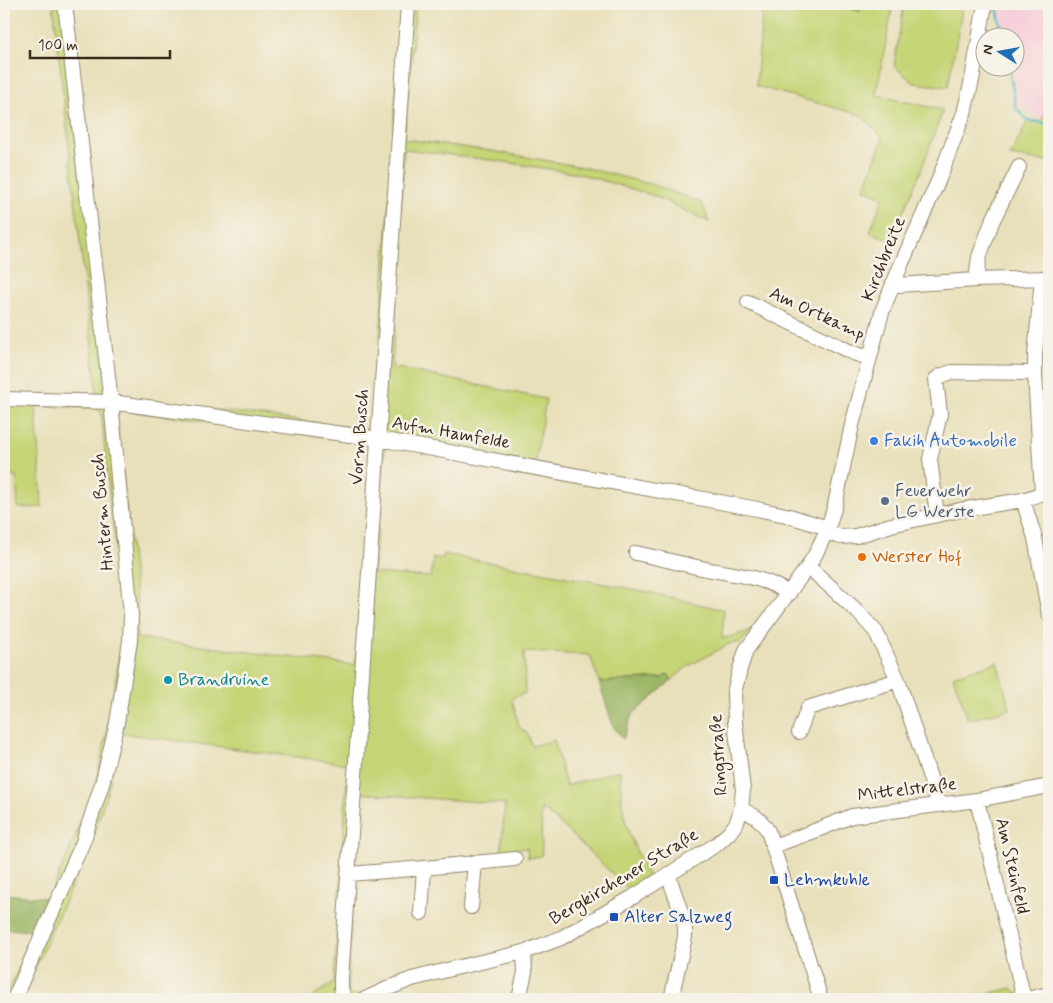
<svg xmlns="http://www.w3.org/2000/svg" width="1053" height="1003" viewBox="0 0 1053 1003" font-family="Mynerve,sans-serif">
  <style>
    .built { fill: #f6cfd9 }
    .green { fill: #c5d475; stroke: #807f4a; fill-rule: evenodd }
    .forest { fill: #9cb666; stroke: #6c7042 }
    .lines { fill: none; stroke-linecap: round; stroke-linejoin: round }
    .stream { stroke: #45aec4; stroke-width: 2.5 }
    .minor-casing { stroke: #92856c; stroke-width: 16 }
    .minor { stroke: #fff; stroke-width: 14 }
    .shop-dot { fill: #3f7fe0; stroke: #f7f3e8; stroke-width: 2 }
    .service-dot { fill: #5c6f8a; stroke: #f7f3e8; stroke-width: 2 }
    .food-dot { fill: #e8710a; stroke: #f7f3e8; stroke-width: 2 }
    .culture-dot { fill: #0f9aa8; stroke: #f7f3e8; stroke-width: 2 }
    .transit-dot { fill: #1a4fb4; stroke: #f7f3e8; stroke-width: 2 }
    .labels { text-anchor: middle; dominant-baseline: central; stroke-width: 5; stroke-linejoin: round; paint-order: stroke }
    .street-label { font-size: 18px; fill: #3b2a1e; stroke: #f7f3e8 }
    .shop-label { font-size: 18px; fill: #366cbe; stroke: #f7f3e8; text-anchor: start }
    .service-label { font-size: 18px; fill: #4e5e75; stroke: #f7f3e8; text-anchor: start }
    .food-label { font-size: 18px; fill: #c56008; stroke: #f7f3e8; text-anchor: start }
    .culture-label { font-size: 18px; fill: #0d838f; stroke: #f7f3e8; text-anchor: start }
    .transit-label { font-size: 18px; fill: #164399; stroke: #f7f3e8; text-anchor: start }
  </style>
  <rect width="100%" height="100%" fill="#f7f3e8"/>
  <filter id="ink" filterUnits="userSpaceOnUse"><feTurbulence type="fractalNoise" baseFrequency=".02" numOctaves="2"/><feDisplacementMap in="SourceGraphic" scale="10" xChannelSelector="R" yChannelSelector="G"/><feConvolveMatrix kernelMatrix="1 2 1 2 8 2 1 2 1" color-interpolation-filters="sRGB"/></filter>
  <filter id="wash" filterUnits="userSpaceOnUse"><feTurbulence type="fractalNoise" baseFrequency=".0096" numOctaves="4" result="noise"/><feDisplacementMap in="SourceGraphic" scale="20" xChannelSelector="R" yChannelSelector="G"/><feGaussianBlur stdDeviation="1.12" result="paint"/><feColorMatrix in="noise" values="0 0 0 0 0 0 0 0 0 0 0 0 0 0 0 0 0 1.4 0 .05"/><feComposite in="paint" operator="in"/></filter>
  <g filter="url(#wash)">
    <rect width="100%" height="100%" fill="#e8e0ba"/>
    <!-- built -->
    <path class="built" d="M998 4H1049V104L1042 121 1020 106 1012 68H1016V38L1005 37Z"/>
    <!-- green -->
    <path class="green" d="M53 4H69L114 390 118 395 127 399 374 430 402 4H416L404 139 498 152 583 167 654 185 702 203 709 222 652 195 580 174 498 161 404 149 392 367 546 399 535 465 386 437 373 573 431 577 433 558H443L444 554 648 592 724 610 722 639 749 631 750 632 740 643H731L687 667 672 680 668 674 662 678 599 682 590 655 524 652 525 693 512 698 519 727 528 734 532 746 554 740 566 786 620 770C621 786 621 803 625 818 629 838 640 858 649 877L629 890 565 828 541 808 542 856 528 858 527 848 501 851 505 804 358 793 347 990 352 995H360L361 999H310L334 982 348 764 119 733 109 787 91 843 21 999H5L69 851 96 784 109 721 125 626V611L111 510 101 413 96 408 36 406 42 507 18 508 16 477 4 476V395L92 398 97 393ZM121 410 374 443 375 448 355 665 137 638V606L116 415Z
      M763 4H831L860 11 862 4H893L876 95 943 110 921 171 891 240 870 232 883 197 864 189 883 138 861 115 756 86Z
      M904 4H963L948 87 914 83 894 66Z
      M1049 104V162L1010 156 1027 122 1042 121Z
      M997 662 1010 709 968 720 953 676Z
      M1012 988 1022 999H965Z"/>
    <!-- forest -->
    <path class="forest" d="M831 4H862L860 11Z
      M668 674 672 680 632 715 623 739 613 726 599 682 662 678Z
      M4 894 48 898 35 931 4 929Z"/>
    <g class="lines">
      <!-- stream -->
      <path class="stream" d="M995 4 997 6 1003 38
        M1009 68 1016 108 1027 120 1049 124"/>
    </g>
  </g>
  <g filter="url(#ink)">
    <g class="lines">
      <defs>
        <path id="minor" d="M1042 278 1035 355V373L1042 494
          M976 280 979 257 992 222 1019 167
          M893 283 898 285 976 280 1049 278
          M748 302 853 353 870 358
          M4 399 111 402 379 439 752 508 786 515 828 528
          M1023 500 1035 538 1049 614
          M939 514 936 507 930 459 940 414 936 379 940 376 952 372 1035 373
          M826 532 841 537 856 536 891 525 960 510 1023 500 1049 491
          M636 553C658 558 679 563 701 568 728 574 766 576 789 594
          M807 568 813 571 834 590 857 611 876 632 898 680 939 805
          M799 732 808 708 898 680
          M977 800 1024 999
          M741 809C755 816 760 818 768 831L821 999
          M773 846 812 832 852 816 977 800 1049 786
          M349 874 424 868 515 859
          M668 874 684 921 685 928V937L671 999
          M471 907 475 862
          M421 913 424 868
          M14 999 83 842 102 784 117 723 130 641 131 615 111 402 65 4
          M344 999 341 988V979L408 4
          M365 999 389 988 412 979 455 968 524 952 561 938 633 897 717 844 730 832 737 822 741 809 743 790 735 722 734 693 740 669 746 650 807 568 816 553 828 528 835 505 852 425 878 327 883 309 901 265 939 179 964 113 972 80 985 4
          M519 999 525 972 524 952
          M1027 999 1049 994"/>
      </defs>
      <!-- minor casing -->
      <use href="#minor" class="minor-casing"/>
      <!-- minor -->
      <use href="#minor" class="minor"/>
    </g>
  </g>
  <!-- markers -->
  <circle class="shop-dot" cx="874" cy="441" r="5"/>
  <circle class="service-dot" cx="885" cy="501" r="5"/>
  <circle class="food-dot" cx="862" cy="557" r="5"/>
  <circle class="culture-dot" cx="168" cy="680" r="5"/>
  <g class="transit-dot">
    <rect x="769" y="875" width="10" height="10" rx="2.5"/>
    <rect x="609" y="912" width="10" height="10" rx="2.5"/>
  </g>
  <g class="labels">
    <!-- street labels -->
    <g class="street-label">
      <text transform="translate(884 259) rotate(-68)">Kirchbreite</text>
      <text transform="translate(817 314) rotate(25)">Am Ortkamp</text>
      <text transform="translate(451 433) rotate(10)">Aufm Hamfelde</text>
      <text transform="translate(360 437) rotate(-86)">Vorm Busch</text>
      <text transform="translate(103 512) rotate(-95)">Hinterm Busch</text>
      <text transform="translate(719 755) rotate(-94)">Ringstraße</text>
      <text transform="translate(907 790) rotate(-7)">Mittelstraße</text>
      <text transform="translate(1012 866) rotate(77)">Am Steinfeld</text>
      <text transform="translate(624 877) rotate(-31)">Bergkirchener Straße</text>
    </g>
    <!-- shop labels -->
    <g class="shop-label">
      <text x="884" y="441">Fakih Automobile</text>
    </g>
    <!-- service labels -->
    <g class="service-label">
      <text x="895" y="491">Feuerwehr<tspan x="895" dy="21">LG Werste</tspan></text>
    </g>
    <!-- food labels -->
    <g class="food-label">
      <text x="872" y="557">Werster Hof</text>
    </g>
    <!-- culture labels -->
    <g class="culture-label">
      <text x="178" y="680">Brandruine</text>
    </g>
    <!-- transit labels -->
    <g class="transit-label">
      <text x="784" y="880">Lehmkuhle</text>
      <text x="624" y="917">Alter Salzweg</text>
    </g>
  </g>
  <!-- margin -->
  <rect width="1053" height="1003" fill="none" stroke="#f7f3e8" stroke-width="20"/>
  <!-- north arrow -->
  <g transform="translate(1000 52) rotate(281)"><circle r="24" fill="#f7f3e8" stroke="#aca397"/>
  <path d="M0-4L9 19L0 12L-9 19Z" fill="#1f6fb2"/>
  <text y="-8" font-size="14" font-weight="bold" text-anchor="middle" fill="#3b2a1e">N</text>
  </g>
  <!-- scale -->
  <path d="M30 50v8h140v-8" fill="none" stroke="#3b2a1e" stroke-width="2.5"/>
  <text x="38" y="50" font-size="15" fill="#3b2a1e" stroke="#f7f3e8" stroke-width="4" paint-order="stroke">100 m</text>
</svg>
